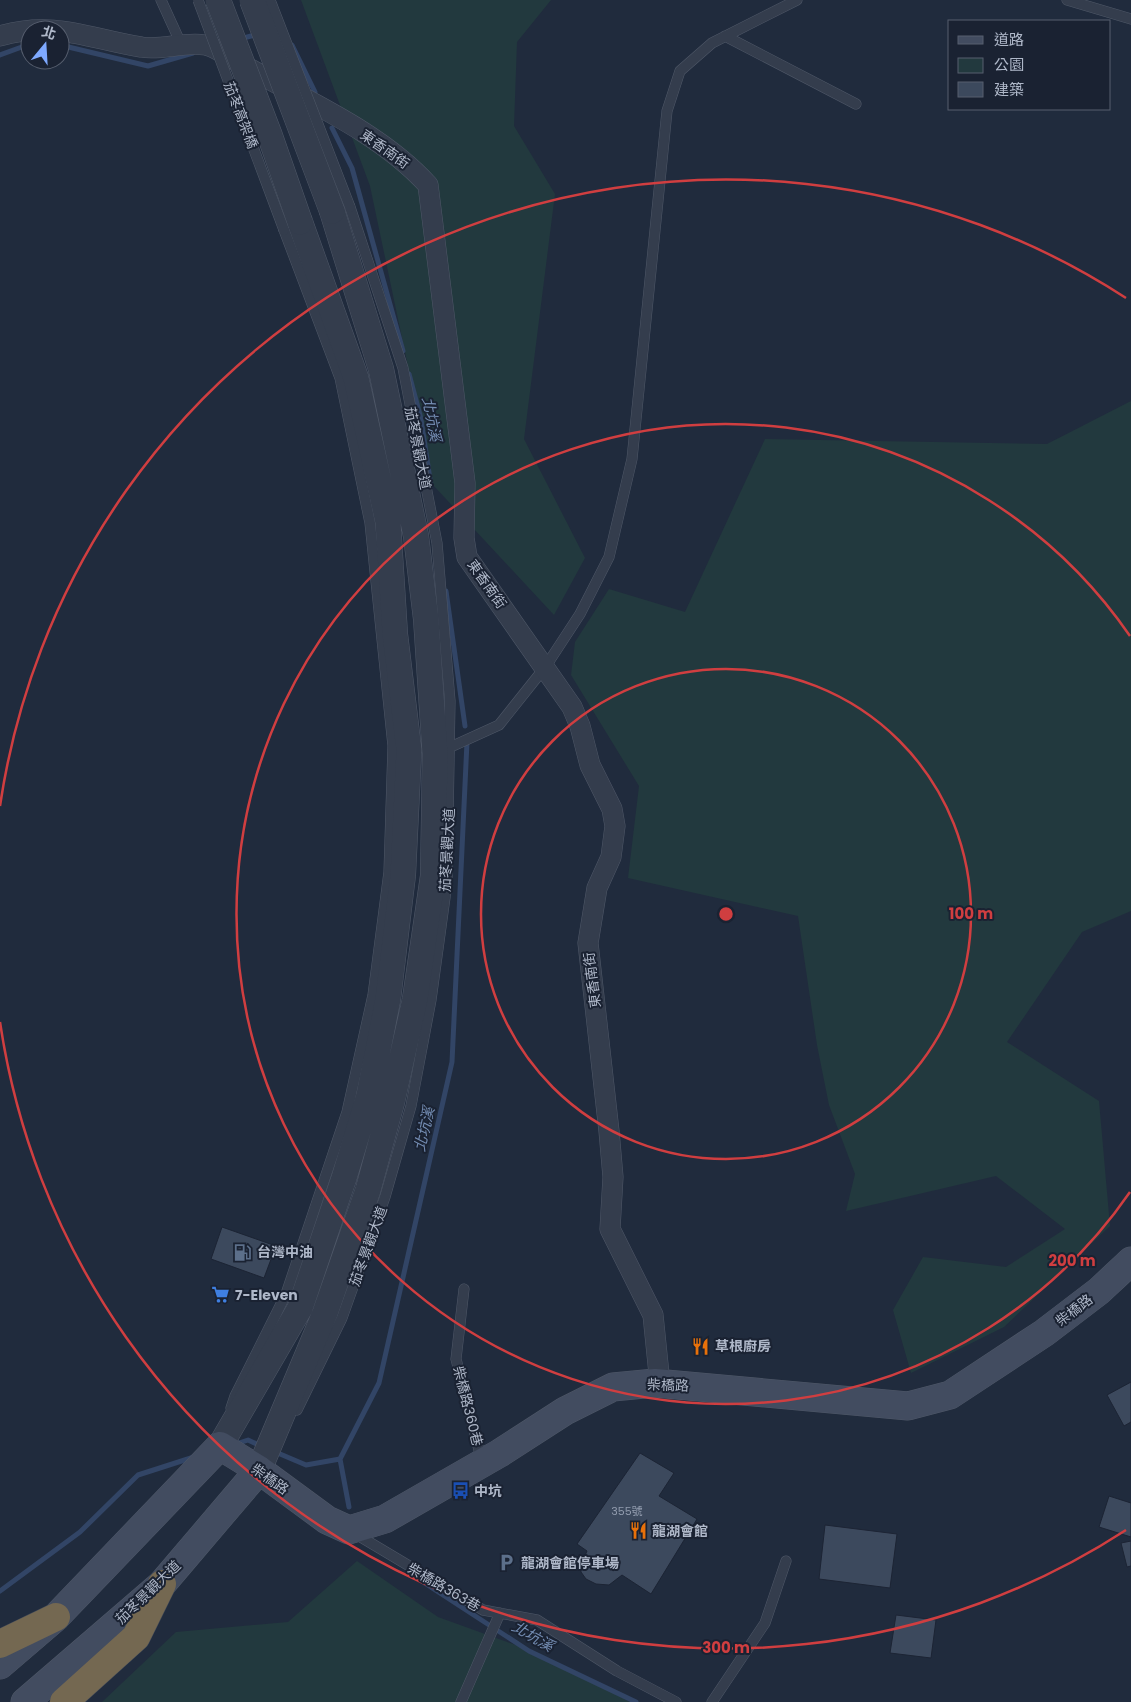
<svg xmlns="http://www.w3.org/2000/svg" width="1131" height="1702" viewBox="0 0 1131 1702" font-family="Poppins,'Noto Sans TC',sans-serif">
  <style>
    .green { fill: #22393e }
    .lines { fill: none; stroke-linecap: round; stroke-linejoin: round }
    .stream { stroke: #324566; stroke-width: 5 }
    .building { fill: #3c495d; stroke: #1c2434 }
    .service-casing { stroke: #4f5868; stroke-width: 11 }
    .minor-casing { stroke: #4f5868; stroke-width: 21 }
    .tertiary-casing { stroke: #4f5868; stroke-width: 26 }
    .secondary-casing { stroke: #4f5868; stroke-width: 29 }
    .motorway-casing { stroke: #3f4858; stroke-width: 29 }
    .service { stroke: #343d4d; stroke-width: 10 }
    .minor { stroke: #343d4d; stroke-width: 20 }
    .tertiary { stroke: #343d4d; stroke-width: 25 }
    .secondary { stroke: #424c60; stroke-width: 28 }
    .motorway { stroke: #746851; stroke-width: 28 }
    .service-bridge-casing { stroke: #4f5868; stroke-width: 11; stroke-linecap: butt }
    .tertiary-bridge-casing { stroke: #4f5868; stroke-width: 26; stroke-linecap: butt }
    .service-bridge { stroke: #343d4d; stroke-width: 10 }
    .tertiary-bridge { stroke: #343d4d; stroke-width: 25 }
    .ring { fill: none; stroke: #d03e40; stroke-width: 2.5 }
    .labels { text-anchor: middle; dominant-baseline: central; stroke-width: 4; stroke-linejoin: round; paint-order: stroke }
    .number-label { font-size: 11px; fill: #929cae }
    .street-label { font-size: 14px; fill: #afb8c9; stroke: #1a2232 }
    .poi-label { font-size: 14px; font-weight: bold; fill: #afb8c9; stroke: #1a2232; text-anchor: start }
    .water-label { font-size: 15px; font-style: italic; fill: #748db3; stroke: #1a2232 }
    .centre { fill: #d03e40; stroke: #1a2232; stroke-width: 2.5 }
    .ring-label { font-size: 15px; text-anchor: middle; font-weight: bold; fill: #d03e40; stroke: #1a2232; stroke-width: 4; stroke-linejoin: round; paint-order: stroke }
  </style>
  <rect width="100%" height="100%" fill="#202b3d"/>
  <!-- green -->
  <path class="green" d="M301 0H551L517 42 514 126 555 194 524 439 585 558 554 615 433 485 370 186Z
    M1131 401V911L1082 932 1007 1042 1099 1101 1110 1226 1004 1327 911 1373 893 1310 923 1257 1006 1267 1065 1229 996 1176 846 1211 855 1174 829 1105 817 1045 798 916 628 878 639 786 571 675 575 642 609 589 685 612 765 439 1047 444Z
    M357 1561 438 1617 538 1653 630 1702H102L176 1632 288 1622Z"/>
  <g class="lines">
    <!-- stream -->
    <path class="stream" d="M240 39 258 34
      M60 45 148 66 193 53
      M292 45 315 92
      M0 55 30 44
      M332 128 352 168 403 351
      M409 374 421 419 431 486
      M446 591 465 726
      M236 1444 248 1440 261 1446
      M273 1451 306 1465 340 1459
      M349 1507 340 1459 379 1383 452 1062 467 742
      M423 1582 529 1651 636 1702
      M0 1591 80 1532 138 1475 194 1457"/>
  </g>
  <!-- building -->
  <path class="building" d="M222 1227 276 1246 264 1278 211 1259Z
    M1131 1382V1422L1124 1426 1107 1395Z
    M640 1453 674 1473 659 1496 697 1519 651 1594 622 1575 609 1585 596 1584 586 1579 581 1572V1565L587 1551 577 1544Z
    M1109 1496 1131 1503V1537L1099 1527Z
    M825 1525 897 1534 890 1588 819 1579Z
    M1131 1541V1566L1127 1567 1121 1543Z
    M896 1615 936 1620 931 1658 890 1653Z"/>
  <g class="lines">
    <defs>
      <path id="service" d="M161 0 182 46
        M1067 0 1131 19
        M725 36 856 104
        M444 750 499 725 546 666 580 614 609 557 632 459 667 111 680 71 712 43 797 0
        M464 1289 456 1359 482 1462
        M231 1408 235 1396 286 1294 347 1112 373 995 389 872 393 746 370 523 340 378 284 230
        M297 1410 342 1318 385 1197 411 1106 431 1000 447 883 450 701 437 543 403 368 350 207
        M354 1533 483 1610 537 1620 617 1671 676 1702
        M461 1702 500 1613
        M712 1702 765 1623 786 1561"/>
      <path id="minor" d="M0 36C55 20 89 39 141 47 162 51 184 41 205 45 217 47 240 64 252 70 311 103 382 134 428 185L465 483 464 538 467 557 572 707 580 726 590 765 612 809 615 826 611 857 597 888 588 943 609 1131 613 1177 610 1229 653 1315 660 1384"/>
      <path id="tertiary" d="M220 1446 300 1308 344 1178 369 1095 388 999 403 875 409 750 395 634 388 522 356 378 300 222
        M259 1470 325 1313 368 1190 392 1102 415 999 433 876 435 754 426 619 416 536 381 369 332 211"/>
      <path id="secondary" d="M0 1665 56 1617 220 1446 259 1470 327 1520 349 1530 385 1519 500 1453 565 1411 613 1387 655 1383 908 1406 950 1395 1044 1333 1099 1291 1131 1261
        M25 1702 162 1584 259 1470"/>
      <path id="motorway" d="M0 1644 56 1617
        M64 1702 136 1637 162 1584"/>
    </defs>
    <!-- service casing -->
    <use href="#service" class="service-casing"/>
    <!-- minor casing -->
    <use href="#minor" class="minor-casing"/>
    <!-- tertiary casing -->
    <use href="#tertiary" class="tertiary-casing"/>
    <!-- secondary casing -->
    <use href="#secondary" class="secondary-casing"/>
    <!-- motorway casing -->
    <use href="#motorway" class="motorway-casing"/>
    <!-- service -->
    <use href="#service" class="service"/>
    <!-- minor -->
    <use href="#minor" class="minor"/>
    <!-- tertiary -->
    <use href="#tertiary" class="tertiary"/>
    <!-- secondary -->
    <use href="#secondary" class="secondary"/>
    <!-- motorway -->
    <use href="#motorway" class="motorway"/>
    <defs>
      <path id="service-bridge" d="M198 0 284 230
        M270 0 350 207"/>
      <path id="tertiary-bridge" d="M218 0 270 136 300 222
        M252 0 332 211"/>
    </defs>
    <!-- service-bridge casing -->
    <use href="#service-bridge" class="service-bridge-casing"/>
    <!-- tertiary-bridge casing -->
    <use href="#tertiary-bridge" class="tertiary-bridge-casing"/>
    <!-- service-bridge -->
    <use href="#service-bridge" class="service-bridge"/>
    <!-- tertiary-bridge -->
    <use href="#tertiary-bridge" class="tertiary-bridge"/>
  </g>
  <!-- distance rings -->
  <g class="ring">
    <circle cx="726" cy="914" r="245"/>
    <path d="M1130 1192A490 490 0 1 1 1130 636"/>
    <path d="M1126 1530A734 734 0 0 1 0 1022M0 806A734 734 0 0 1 1126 298"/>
  </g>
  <!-- icons -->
  <defs>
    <symbol id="fuel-bare" viewBox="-9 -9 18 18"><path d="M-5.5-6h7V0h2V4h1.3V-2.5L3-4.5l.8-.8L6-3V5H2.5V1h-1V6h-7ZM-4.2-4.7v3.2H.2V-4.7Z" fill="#5c6f8a" stroke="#1a2232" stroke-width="2.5" paint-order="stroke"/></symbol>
    <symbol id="supermarket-bare" viewBox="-9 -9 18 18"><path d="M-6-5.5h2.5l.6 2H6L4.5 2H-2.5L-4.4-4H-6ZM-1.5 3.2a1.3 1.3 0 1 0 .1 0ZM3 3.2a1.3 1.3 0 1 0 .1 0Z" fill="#3f7fe0" stroke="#1a2232" stroke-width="2.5" paint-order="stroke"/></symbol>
    <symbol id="restaurant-bare" viewBox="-9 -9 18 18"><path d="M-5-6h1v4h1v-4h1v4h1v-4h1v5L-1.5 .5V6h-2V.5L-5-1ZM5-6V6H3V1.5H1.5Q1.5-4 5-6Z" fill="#e8710a" stroke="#1a2232" stroke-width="2.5" paint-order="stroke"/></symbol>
    <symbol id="bus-bare" viewBox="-9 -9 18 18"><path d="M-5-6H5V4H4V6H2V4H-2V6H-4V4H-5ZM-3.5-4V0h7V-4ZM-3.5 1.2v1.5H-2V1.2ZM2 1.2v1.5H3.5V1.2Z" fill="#1a4fb4" stroke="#1a2232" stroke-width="2.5" paint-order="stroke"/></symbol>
    <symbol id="parking-bare" viewBox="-9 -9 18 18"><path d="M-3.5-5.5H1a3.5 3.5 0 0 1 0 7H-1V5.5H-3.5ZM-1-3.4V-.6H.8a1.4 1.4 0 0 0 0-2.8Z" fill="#5c6f8a" stroke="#1a2232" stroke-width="2.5" paint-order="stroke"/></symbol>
  </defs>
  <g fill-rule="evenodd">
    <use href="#fuel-bare" x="230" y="1240" width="25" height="25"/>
    <use href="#supermarket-bare" x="208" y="1282" width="25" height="25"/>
    <use href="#restaurant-bare" x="688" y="1334" width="25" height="25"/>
    <use href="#bus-bare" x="448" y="1478" width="25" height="25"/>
    <use href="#restaurant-bare" x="626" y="1518" width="25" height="25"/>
    <use href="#parking-bare" x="494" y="1550" width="25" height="25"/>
  </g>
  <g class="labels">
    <!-- number labels -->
    <g class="number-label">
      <text x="627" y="1511">355號</text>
    </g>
    <!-- street labels -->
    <g class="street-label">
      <text transform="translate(241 115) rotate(69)">茄苳高架橋</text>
      <text transform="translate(385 149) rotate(35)">東香南街</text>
      <text transform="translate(418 448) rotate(79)">茄苳景觀大道</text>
      <text transform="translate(487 584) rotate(55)">東香南街</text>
      <text transform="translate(447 850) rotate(-87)">茄苳景觀大道</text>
      <text transform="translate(592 980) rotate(-97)">東香南街</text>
      <text transform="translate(368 1246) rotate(-70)">茄苳景觀大道</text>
      <text transform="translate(1074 1310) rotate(-37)">柴橋路</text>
      <text transform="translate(668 1385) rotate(2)">柴橋路</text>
      <text transform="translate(468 1406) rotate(76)">柴橋路360巷</text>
      <text transform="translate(270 1479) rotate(35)">柴橋路</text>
      <text transform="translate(444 1587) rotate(30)">柴橋路363巷</text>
      <text transform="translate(148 1592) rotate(-44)">茄苳景觀大道</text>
    </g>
    <!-- poi labels -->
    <g class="poi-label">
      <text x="257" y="1252">台灣中油</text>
      <text x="235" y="1295">7-Eleven</text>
      <text x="715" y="1346">草根廚房</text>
      <text x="474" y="1491">中坑</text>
      <text x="652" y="1531">龍湖會館</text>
      <text x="521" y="1563">龍湖會館停車場</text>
    </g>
    <!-- water labels -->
    <g class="water-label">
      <text transform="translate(432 419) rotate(79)">北坑溪</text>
      <text transform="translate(424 1129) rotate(-77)">北坑溪</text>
      <text transform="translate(533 1636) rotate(30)">北坑溪</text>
    </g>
  </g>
  <circle cx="726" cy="914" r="8" class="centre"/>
  <g class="ring-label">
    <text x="971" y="919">100 m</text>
    <text x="1072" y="1266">200 m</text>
    <text x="726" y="1653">300 m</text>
  </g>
  <!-- legend -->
  <rect x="948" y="20" width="162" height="90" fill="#1a2232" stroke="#565e6e"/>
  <rect x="958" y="36" width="25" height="8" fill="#424c60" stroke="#565e6e"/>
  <text x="994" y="45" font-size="15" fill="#afb8c9">道路</text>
  <rect x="958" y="58" width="25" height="15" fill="#22393e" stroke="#565e6e"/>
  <text x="994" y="70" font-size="15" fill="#afb8c9">公園</text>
  <rect x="958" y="82" width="25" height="15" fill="#3c495d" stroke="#565e6e"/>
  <text x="994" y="95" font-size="15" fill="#afb8c9">建築</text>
  <!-- north arrow -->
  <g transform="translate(45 45) rotate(18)"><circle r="24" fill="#1a2232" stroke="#565e6e"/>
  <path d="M0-4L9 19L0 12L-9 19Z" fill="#7ea9ff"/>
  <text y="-8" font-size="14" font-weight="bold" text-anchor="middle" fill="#afb8c9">北</text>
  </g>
</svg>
